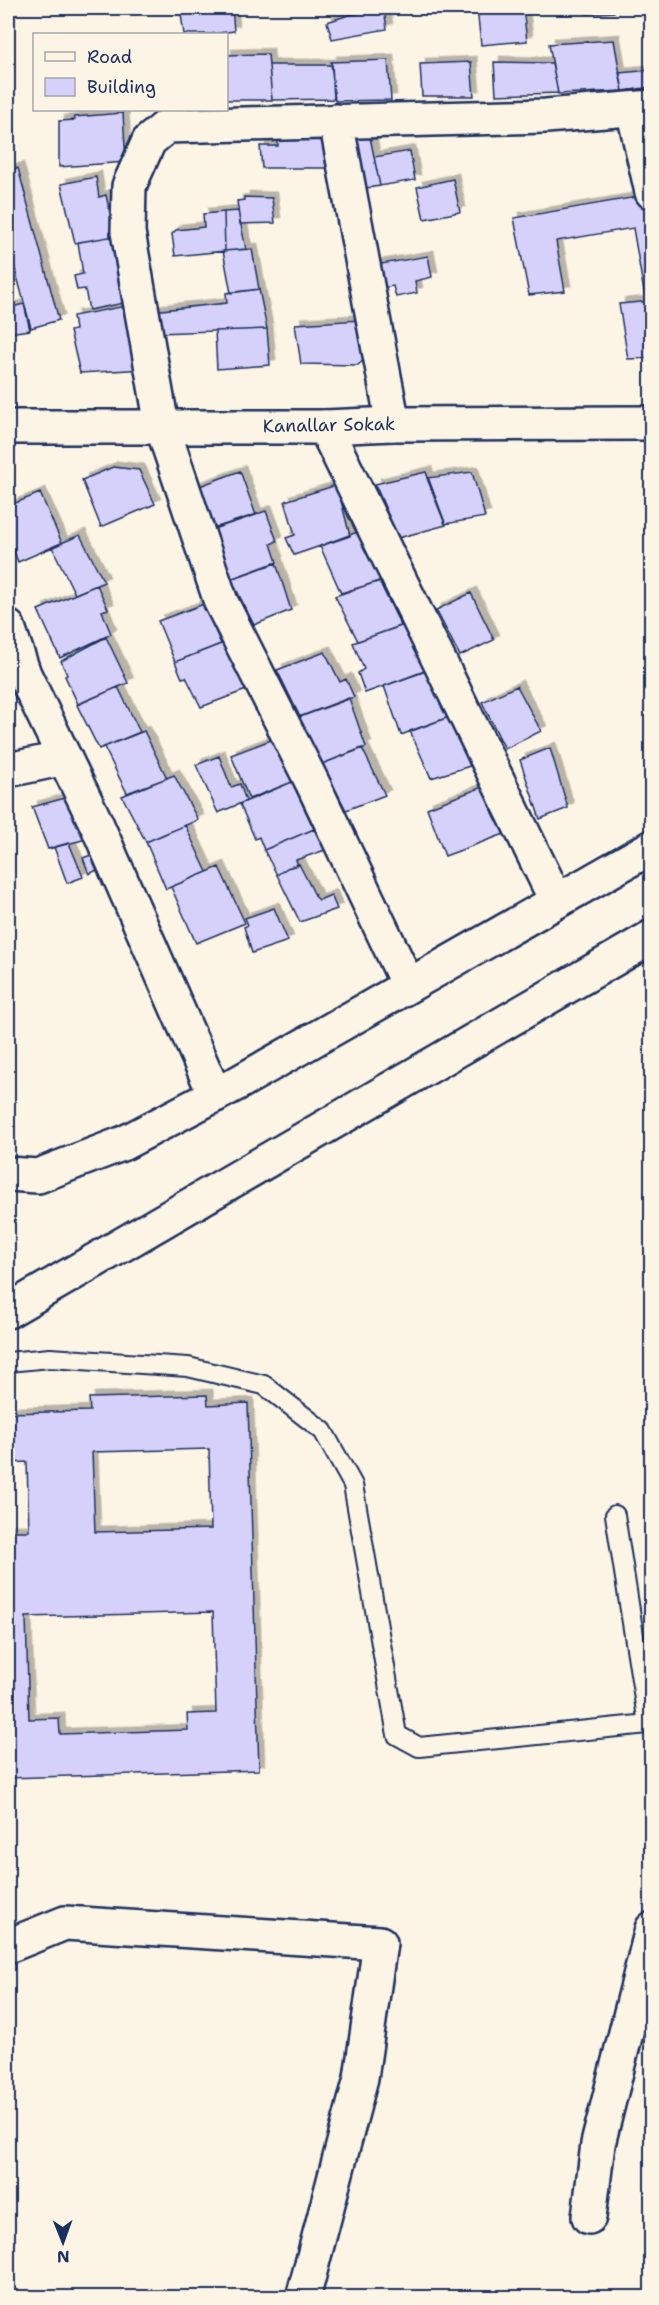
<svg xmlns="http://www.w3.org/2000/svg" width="659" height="2305" viewBox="0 0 659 2305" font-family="'Shantell Sans',sans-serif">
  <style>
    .building { fill: #d6d1fa; stroke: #1b2f5e; stroke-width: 1.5; fill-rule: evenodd; filter: url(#shadow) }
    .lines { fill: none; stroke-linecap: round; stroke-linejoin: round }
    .lane-casing { stroke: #1b2f5e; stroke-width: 22 }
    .street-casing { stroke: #1b2f5e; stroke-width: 38 }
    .secondary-casing { stroke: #1b2f5e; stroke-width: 38 }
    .lane { stroke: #fcf5e5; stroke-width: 18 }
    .street { stroke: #fcf5e5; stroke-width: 33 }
    .secondary { stroke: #fcf5e5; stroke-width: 33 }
    .labels { text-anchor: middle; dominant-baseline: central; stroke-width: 4.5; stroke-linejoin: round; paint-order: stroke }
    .street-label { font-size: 18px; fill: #1b2f5e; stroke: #fcf5e5 }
  </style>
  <defs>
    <filter id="shadow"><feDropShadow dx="5.5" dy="-5.5" stdDeviation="0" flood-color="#0004"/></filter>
  </defs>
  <rect width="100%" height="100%" fill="#fcf5e5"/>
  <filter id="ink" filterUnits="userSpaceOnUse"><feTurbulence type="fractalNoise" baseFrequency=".0167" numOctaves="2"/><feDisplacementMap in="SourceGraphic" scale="12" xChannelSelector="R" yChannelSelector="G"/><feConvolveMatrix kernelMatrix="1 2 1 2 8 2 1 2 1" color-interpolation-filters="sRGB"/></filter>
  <g filter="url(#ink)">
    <!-- building -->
    <path class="building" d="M180 8H232L234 31 211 34H184Z
      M477 8H523L527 41 481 45Z
      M586 8H613L614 12 587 14Z
      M384 9 387 29 332 39 327 22 349 15Z
      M614 40 623 91 558 94 549 44Z
      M268 54 272 100H226V55Z
      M388 60 391 100 335 101 331 62Z
      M471 62 474 96H422L420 64Z
      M494 62 552 63 558 93 496 95Z
      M269 65H332L334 99 272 100Z
      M652 70V87L623 91 619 73Z
      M123 113 126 162 59 167V121L75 120 74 117Z
      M322 129 326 168H262L260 146H278L277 130Z
      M369 132 380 186 359 189 348 137Z
      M410 151 415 180 380 186 374 157Z
      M18 168 59 320 31 328 8 243V170Z
      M96 177 99 197 106 195 115 236 75 243 61 184Z
      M453 179 460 212 424 219 417 187Z
      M648 195 652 214V298H645L633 228 556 241 565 291 529 295 514 218Z
      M244 197 272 198 275 223 240 224 237 201 244 200Z
      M238 211 246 249 225 251 224 212Z
      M224 212 225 251 175 256 172 234 176 230 204 227 203 214Z
      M115 236 129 302 89 310 85 289 77 290 74 276 83 274 78 242Z
      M252 249 259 289 231 293 223 251Z
      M428 256 432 277 415 281 417 293 396 297 393 286 381 288 375 265Z
      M259 289 267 329 157 333 152 311 227 303 226 293Z
      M652 301V358L628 359 619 304Z
      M24 304 30 330 8 333V308Z
      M131 305 144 369 80 373 70 331 75 330 73 316Z
      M361 320 367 357 358 365 301 364 295 324Z
      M267 329 270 365 217 369 215 331Z
      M113 467 139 470 155 504 101 527 82 480Z
      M240 471 256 515 207 531 189 490Z
      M426 472 446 525 398 538 375 484Z
      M472 472 485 517 445 524 427 478Z
      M337 485 350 536 294 555 286 538 295 535 285 501Z
      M40 493 62 543 18 562 8 536V506Z
      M266 511 277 541 271 544 277 562 230 579 208 530Z
      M360 531 381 581 341 593 320 546Z
      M80 535 104 582 75 594 52 547Z
      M276 563 291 610 254 625 231 579Z
      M379 581 401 626 358 641 335 596Z
      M97 585 108 609 102 611 111 634 60 658 38 610Z
      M471 593 494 640 460 656 436 610Z
      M204 604 221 644 175 662 158 621Z
      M403 625 426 671 365 693 358 673 364 669 353 643Z
      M106 637 128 683 78 704 65 676 67 675 61 661Z
      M223 643 246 690 201 707 186 677 182 678 175 662Z
      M325 652 340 682 346 679 354 697 300 717 277 670Z
      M430 669 449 717 401 735 384 686Z
      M517 686 541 731 505 749 482 702Z
      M118 687 140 732 99 749 77 705Z
      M349 698 366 747 322 764 299 717Z
      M449 717 470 766 431 778 410 731Z
      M144 731 167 778 127 793 104 747Z
      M271 740 292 782 249 799 231 755Z
      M362 748 385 795 346 810 322 764Z
      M550 748 568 808 540 819 520 760Z
      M219 756 231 787 240 784 246 801 218 813 196 765Z
      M174 775 198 820 146 842 122 796Z
      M292 782 314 829 264 850 259 837 255 839 240 804Z
      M488 785 507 833 445 856 427 808Z
      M80 794 98 836 48 849 32 807Z
      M185 825 207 872 166 889 146 842Z
      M314 829 325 850 296 860 298 865 287 868 277 875 264 850Z
      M104 840 120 878 103 886 97 870 89 874 83 858 91 855 88 847Z
      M69 843 83 877 67 883 54 847Z
      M299 864 316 897 319 900 331 895 337 909 300 922 277 875 287 868Z
      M219 867 245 923 196 943 171 887Z
      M274 908 288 941 252 953 244 927 248 925 245 918Z
      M207 1395 208 1405 248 1403 259 1770 8 1778V1531H29L27 1462 8 1463V1413L90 1411 89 1398ZM209 1449 211 1529 95 1532 92 1452ZM213 1612 216 1713 187 1714 188 1730 60 1734 59 1718 29 1719 26 1617Z"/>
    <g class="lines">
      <defs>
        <path id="lane" d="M8 1362 50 1358 188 1367 264 1385 323 1431 353 1485 397 1735 419 1747 648 1724 615 1515"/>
        <path id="street" d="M633 109 652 192
          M336 121 393 424
          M325 427 556 900
          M8 627 24 674 97 825 215 1095
          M8 770 65 758
          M408 985 312 782 221 602 162 426 128 232 129 186 149 141 167 126 546 116 652 107
          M8 1311 652 937
          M8 1946 65 1923 380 1943 361 2078 303 2298
          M589 2217 598 2144 652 1929"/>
        <path id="secondary" d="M8 427H325L393 424 652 423
          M8 1174 38 1176 124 1143 236 1084 652 847"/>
      </defs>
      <!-- lane casing -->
      <use href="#lane" class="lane-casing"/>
      <!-- street casing -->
      <use href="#street" class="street-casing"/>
      <!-- secondary casing -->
      <use href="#secondary" class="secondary-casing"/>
      <!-- lane -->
      <use href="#lane" class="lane"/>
      <!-- street -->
      <use href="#street" class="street"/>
      <!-- secondary -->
      <use href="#secondary" class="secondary"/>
    </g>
  </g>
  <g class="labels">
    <!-- street labels -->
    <g class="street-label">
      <text transform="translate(329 425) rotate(-1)">Kanallar Sokak</text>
    </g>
  </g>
  <!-- margin -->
  <rect width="659" height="2305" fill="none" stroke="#fcf5e5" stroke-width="30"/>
  <rect x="15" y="15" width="629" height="2275" fill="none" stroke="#1b2f5e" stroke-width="2" filter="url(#ink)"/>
  <!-- legend -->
  <rect x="33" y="33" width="195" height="78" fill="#fcf5e5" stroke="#a2a6af" stroke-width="1.5"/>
  <rect x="45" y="52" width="30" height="9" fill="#fcf5e5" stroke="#a2a6af" stroke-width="1.5"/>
  <text x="87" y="63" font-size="18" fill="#1b2f5e">Road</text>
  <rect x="45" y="78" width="30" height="18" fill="#d6d1fa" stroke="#a2a6af" stroke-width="1.5"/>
  <text x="87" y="93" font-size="18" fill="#1b2f5e">Building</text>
  <!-- north arrow -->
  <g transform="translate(63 2242) rotate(179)" stroke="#fcf5e5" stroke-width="4.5" paint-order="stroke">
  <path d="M0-4.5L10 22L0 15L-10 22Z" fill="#1b2f5e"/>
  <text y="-9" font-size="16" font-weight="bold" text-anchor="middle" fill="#1b2f5e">N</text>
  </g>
</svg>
